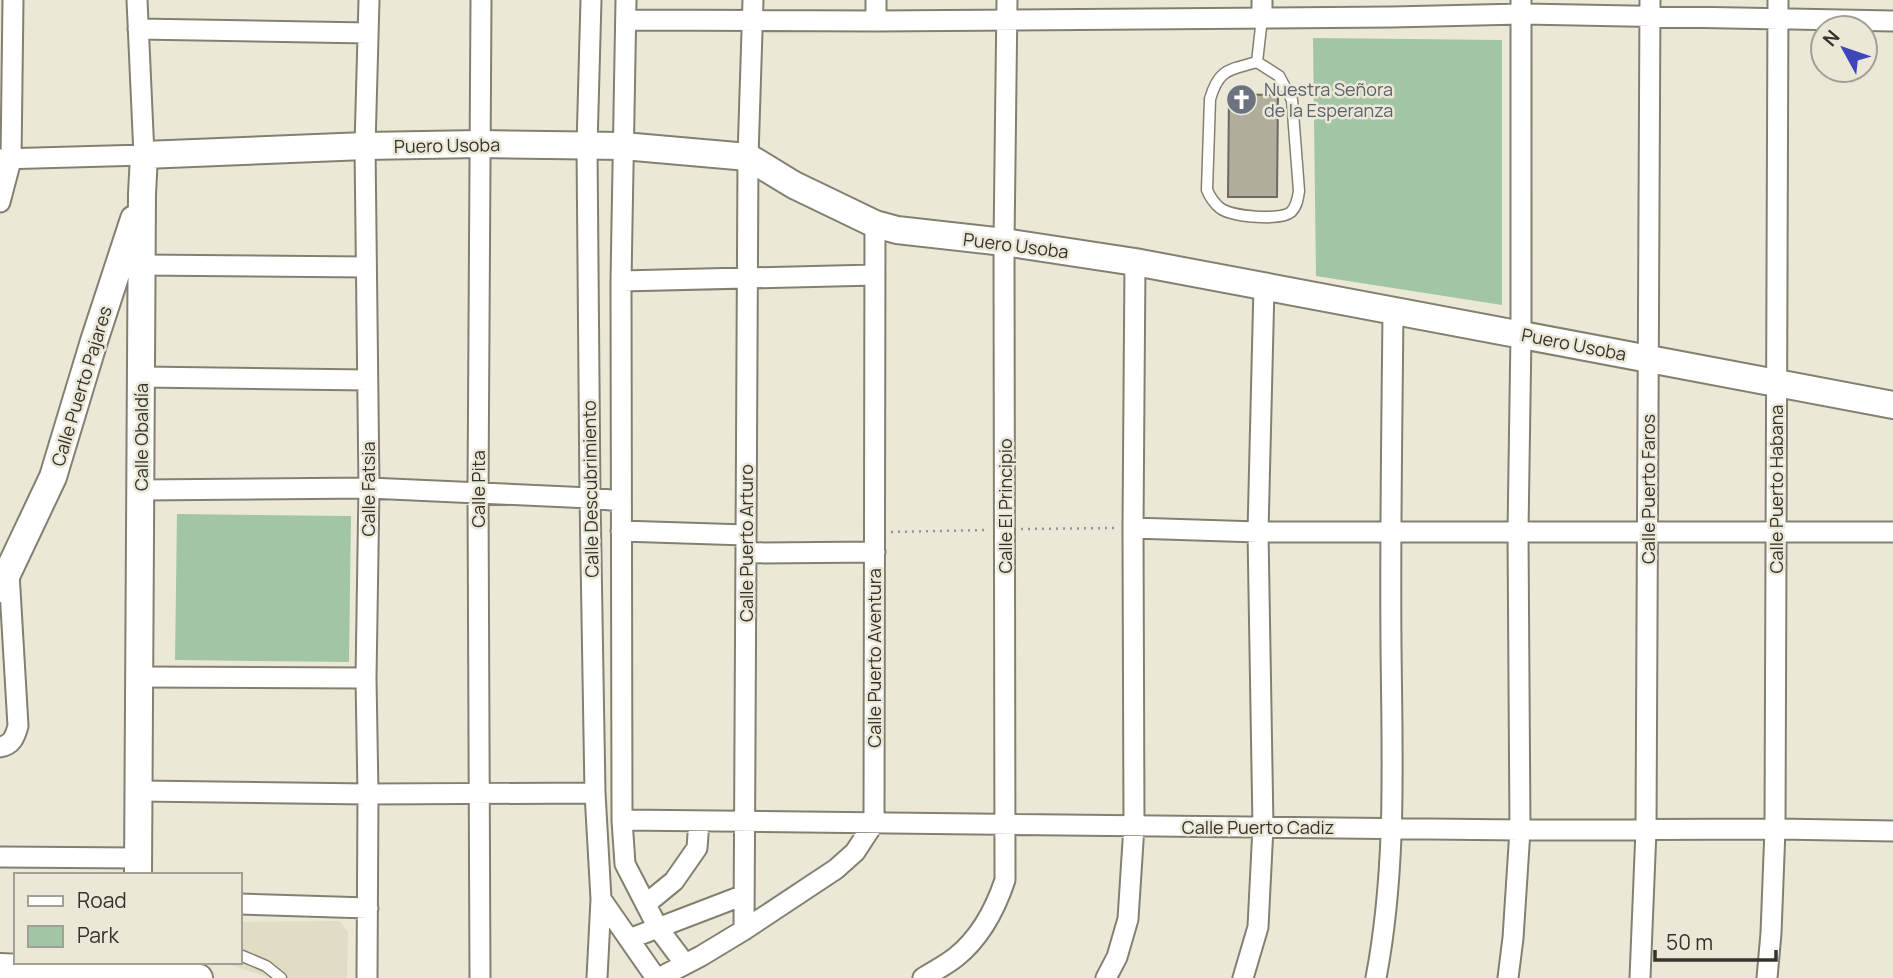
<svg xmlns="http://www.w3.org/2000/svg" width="1893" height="978" viewBox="0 0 1893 978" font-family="Manrope,sans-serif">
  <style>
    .built { fill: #e1ddc4 }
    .green { fill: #a1c5a5 }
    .building { fill: #b0ad9c; stroke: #6e6b5c; stroke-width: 2 }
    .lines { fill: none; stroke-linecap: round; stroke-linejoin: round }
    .lane-casing { stroke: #838070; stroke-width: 13 }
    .street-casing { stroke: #838070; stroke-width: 23 }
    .secondary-casing { stroke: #838070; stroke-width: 30 }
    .path { stroke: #98968a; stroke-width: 2.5; stroke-dasharray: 2 5; stroke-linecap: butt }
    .lane { stroke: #fff; stroke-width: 10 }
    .street { stroke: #fff; stroke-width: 19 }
    .secondary { stroke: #fff; stroke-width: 26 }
    .labels { text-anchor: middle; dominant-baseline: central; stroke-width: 5; stroke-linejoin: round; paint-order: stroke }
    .worship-label { font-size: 18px; fill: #5b616d; stroke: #ebe8d7; text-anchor: start }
    .street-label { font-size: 18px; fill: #34332c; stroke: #ebe8d7 }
  </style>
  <rect width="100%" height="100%" fill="#ebe8d7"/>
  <!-- built -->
  <path class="built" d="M339 921 348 932 347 978H271L221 962H240V922Z"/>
  <!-- green -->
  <path class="green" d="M1313 38 1502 40V305L1316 276Z
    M177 514 351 516 349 662 175 660Z"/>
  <!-- building -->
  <path class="building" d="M1229 94 1278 95 1277 197H1228Z"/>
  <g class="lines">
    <defs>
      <path id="lane" d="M1257 62 1279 76 1292 100 1299 191C1298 198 1297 206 1291 212 1280 221 1232 217 1220 208 1214 203 1210 197 1207 190L1210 99C1219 68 1230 70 1257 62Z
        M1257 62 1262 18
        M240 955 266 966 281 978"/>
      <path id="street" d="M591 0 587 146 590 498 595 793 601 899 597 978
        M626 0 621 281 622 820 625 864 658 928 685 964
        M1262 0V18
        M626 20 876 21 1392 17 1521 14 1893 21
        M876 21V0
        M138 29 368 33
        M0 159 144 155 137 0
        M0 202 11 160 13 0
        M142 265 366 267
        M621 281 875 275
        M142 377 367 380
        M141 490 369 488 590 498 621 501
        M1133 528 1258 532H1893
        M621 531 746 535
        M746 553 875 552
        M140 677 366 678
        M0 747C12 745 15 737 18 726L9 573
        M140 791 368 794 595 793
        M622 820 1520 830 1775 829 1893 831
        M0 857 138 858
        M601 899 656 978
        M240 904 368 908
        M646 904 674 881 697 848 699 821
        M744 930 748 157 753 0
        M629 939 744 895
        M367 978 368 794 366 678 369 488 365 146 369 0
        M480 978 478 492 481 0
        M659 978 701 956 744 930 836 869 855 852 874 823 875 224
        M923 978C934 971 946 965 956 957 981 937 995 910 1005 880L1004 242 1007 0
        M1106 978 1117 957 1128 919 1134 826 1133 528 1135 262
        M1243 978 1258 927 1263 827 1258 532 1264 286
        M1376 978C1397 867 1392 757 1391 645 1390 533 1392 422 1393 310
        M1508 978 1513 938 1520 830 1518 532 1521 334V0
        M1640 978 1646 830 1650 0
        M1767 978 1771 933 1775 829 1778 0"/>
      <path id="secondary" d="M0 589 53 477 94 341 134 219
        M138 875 142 194 144 155 365 146 480 144 623 146 748 157 794 185 875 224 897 230 1004 242 1135 262 1893 405
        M0 967 176 975 199 978"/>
    </defs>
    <!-- lane casing -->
    <use href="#lane" class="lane-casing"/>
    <!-- street casing -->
    <use href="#street" class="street-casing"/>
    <!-- secondary casing -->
    <use href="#secondary" class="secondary-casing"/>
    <!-- path -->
    <path class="path" d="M1021 529 1116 528
      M891 532 986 530"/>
    <!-- lane -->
    <use href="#lane" class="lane"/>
    <!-- street -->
    <use href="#street" class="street"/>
    <!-- secondary -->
    <use href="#secondary" class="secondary"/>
  </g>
  <!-- icons -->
  <defs>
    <symbol id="church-disc" viewBox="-11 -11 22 22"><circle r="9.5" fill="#6b7280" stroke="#ebe8d7"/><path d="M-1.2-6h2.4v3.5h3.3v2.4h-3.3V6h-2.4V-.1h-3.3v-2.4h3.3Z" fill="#fff"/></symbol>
  </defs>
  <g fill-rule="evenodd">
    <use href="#church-disc" x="1224" y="82" width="35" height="35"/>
  </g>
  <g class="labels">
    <!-- worship labels -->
    <g class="worship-label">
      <text x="1264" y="89">Nuestra Señora<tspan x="1264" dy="21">de la Esperanza</tspan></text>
    </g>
    <!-- street labels -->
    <g class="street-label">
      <text transform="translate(447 145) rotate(-1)">Puero Usoba</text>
      <text transform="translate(1016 245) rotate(7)">Puero Usoba</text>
      <text transform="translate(1574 344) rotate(11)">Puero Usoba</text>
      <text transform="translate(81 386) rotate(-73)">Calle Puerto Pajares</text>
      <text transform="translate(141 437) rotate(-90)">Calle Obaldía</text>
      <text transform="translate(368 489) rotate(-90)">Calle Fatsia</text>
      <text transform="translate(478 489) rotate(-90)">Calle Pita</text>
      <text transform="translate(590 489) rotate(-91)">Calle Descubrimiento</text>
      <text transform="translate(1648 489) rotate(-90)">Calle Puerto Faros</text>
      <text transform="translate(1776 489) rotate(-90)">Calle Puerto Habana</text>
      <text transform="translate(1005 506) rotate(-90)">Calle El Principio</text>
      <text transform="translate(746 543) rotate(-90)">Calle Puerto Arturo</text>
      <text transform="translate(874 658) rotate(-90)">Calle Puerto Aventura</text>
      <text x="1258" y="827">Calle Puerto Cadiz</text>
    </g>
  </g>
  <!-- legend -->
  <rect x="14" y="873" width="228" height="91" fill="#ebe8d7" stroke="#a2a093" stroke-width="2"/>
  <rect x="28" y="896" width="35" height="10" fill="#ffffff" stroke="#a2a093" stroke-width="2"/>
  <text x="77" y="908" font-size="21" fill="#34332c">Road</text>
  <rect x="28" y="926" width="35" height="21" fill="#a1c5a5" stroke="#a2a093" stroke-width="2"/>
  <text x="77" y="943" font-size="21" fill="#34332c">Park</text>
  <!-- north arrow -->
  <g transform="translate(1844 49) rotate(310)"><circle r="33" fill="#ebe8d7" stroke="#a2a093" stroke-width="2"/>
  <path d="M0-5L12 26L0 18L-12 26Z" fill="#3d47bb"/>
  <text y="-10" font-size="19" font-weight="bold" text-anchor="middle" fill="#34332c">N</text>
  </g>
  <!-- scale -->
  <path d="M1655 950v10h121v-10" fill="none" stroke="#34332c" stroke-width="3.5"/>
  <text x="1666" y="950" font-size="21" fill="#34332c" stroke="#ebe8d7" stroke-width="5" paint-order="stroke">50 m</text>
</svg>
